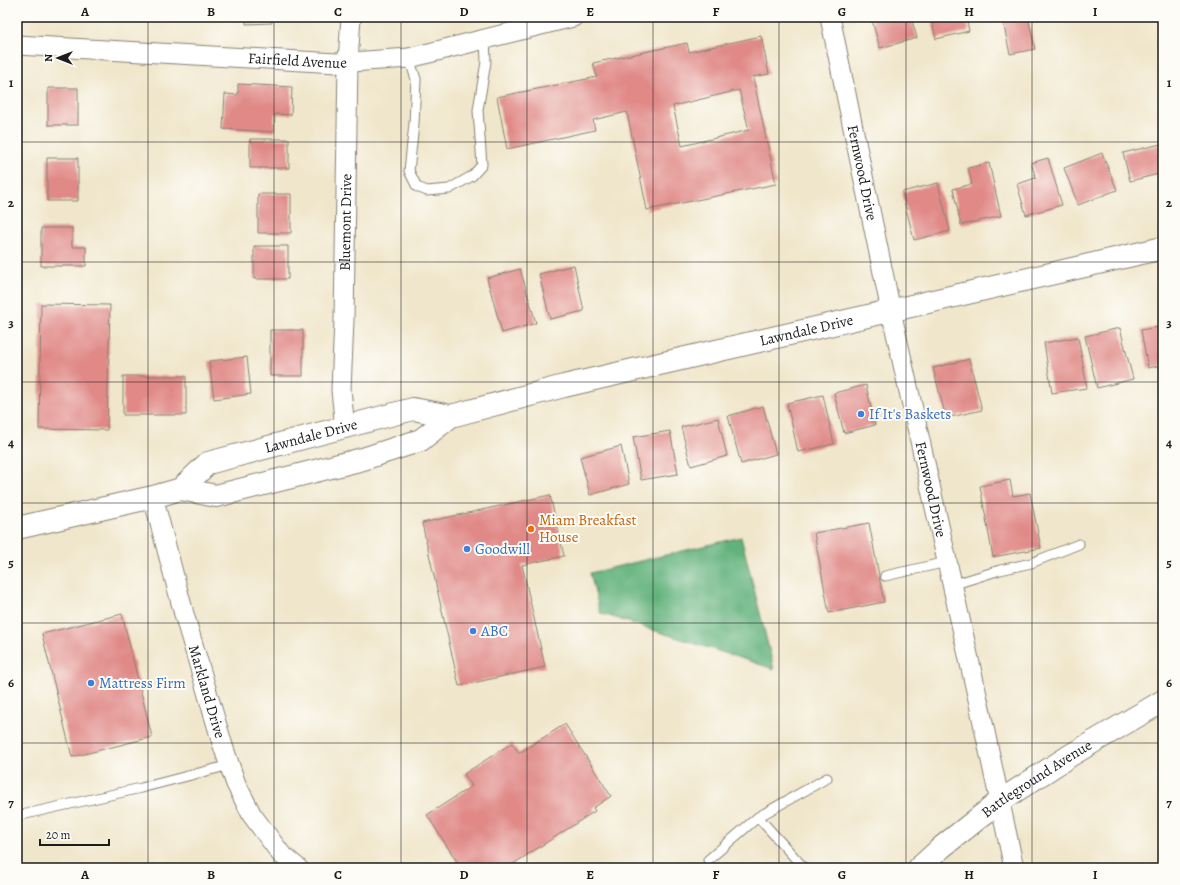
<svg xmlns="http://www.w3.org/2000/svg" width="1180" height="885" viewBox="0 0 1180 885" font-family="Alegreya,serif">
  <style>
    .forest { fill: #63b27d; stroke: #40674c }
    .building { fill: #e08987; fill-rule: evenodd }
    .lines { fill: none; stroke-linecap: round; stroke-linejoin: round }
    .lane-casing { stroke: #868174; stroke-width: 11 }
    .street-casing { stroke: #868174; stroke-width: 21 }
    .secondary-casing { stroke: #868174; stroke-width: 24 }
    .primary-casing { stroke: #868174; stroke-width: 24 }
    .lane { stroke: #fff; stroke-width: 9 }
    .street { stroke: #fff; stroke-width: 19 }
    .secondary { stroke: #fff; stroke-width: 22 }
    .primary { stroke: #fff; stroke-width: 22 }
    .grid { fill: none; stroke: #1c1c1c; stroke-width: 1; stroke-opacity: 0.55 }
    .shop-dot { fill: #3f7fe0; stroke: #fdfcf7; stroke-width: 1.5 }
    .food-dot { fill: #e8710a; stroke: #fdfcf7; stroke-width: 1.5 }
    .labels { text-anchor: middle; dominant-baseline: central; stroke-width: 4; stroke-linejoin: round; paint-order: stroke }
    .street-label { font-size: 15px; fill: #1c1c1c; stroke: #fdfcf7 }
    .shop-label { font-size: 15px; fill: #366cbe; stroke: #fdfcf7; text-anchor: start }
    .food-label { font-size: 15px; fill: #c56008; stroke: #fdfcf7; text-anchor: start }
    .neatline { fill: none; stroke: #1c1c1c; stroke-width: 1.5 }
    .grid-label { font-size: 13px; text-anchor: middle; font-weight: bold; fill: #1c1c1c }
  </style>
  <rect width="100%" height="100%" fill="#fdfcf7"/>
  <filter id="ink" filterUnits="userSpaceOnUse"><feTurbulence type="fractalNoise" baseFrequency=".025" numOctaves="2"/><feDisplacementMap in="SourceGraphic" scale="8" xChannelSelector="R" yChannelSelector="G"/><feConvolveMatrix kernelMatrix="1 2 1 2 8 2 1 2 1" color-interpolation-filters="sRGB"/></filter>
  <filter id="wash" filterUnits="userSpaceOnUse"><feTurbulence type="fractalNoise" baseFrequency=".012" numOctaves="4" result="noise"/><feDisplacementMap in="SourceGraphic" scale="16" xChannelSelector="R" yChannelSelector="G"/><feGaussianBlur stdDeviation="0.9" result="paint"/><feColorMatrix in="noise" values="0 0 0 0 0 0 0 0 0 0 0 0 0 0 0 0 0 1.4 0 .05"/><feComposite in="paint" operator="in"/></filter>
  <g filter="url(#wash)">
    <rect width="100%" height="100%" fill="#f0e6cb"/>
    <!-- forest -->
    <path class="forest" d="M741 537 774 669 600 613 590 573Z"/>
    <g id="blocks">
      <!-- building -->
      <path class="building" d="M246 17H272V23L246 24Z
        M871 17H911L917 38 880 48Z
        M931 17H966L969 31 936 39Z
        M1002 17H1028L1035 49 1010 54Z
        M761 36 769 74 753 77 776 184 647 210 627 112 593 120 595 130 507 149 497 97 597 77 593 63 687 43 689 52ZM739 90 749 130 682 146 673 106Z
        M238 84 292 87 291 115 275 114 274 132 223 129 225 94 238 95Z
        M48 88H78V125H48Z
        M250 139H289V168H250Z
        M1161 144 1163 153V173L1130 181 1123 153Z
        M1102 153 1117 190 1078 205 1064 168Z
        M47 158H78V201H47Z
        M1048 158 1062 205 1026 215 1017 184 1036 178 1031 163Z
        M989 163 1001 216 961 225 953 189 972 184 968 168Z
        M938 183 950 231 914 240 902 192Z
        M258 194H291V233H258Z
        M41 228H72V247H86V266H41Z
        M254 246H288V279H254Z
        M574 265 584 311 550 319 539 274Z
        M520 269 536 323 502 333 487 278Z
        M41 304 110 305 107 430 39 429Z
        M1163 326V365L1148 368 1141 330Z
        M1120 328 1133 379 1097 388 1085 336Z
        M270 330H303V376H270Z
        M1078 337 1087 388 1052 393 1044 343Z
        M247 357 251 394 214 399 209 361Z
        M969 359 982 410 946 418 933 368Z
        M123 376H186V415H123Z
        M866 385 875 425 844 433 834 393Z
        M823 395 834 444 798 452 787 403Z
        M763 406 776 454 741 464 728 416Z
        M718 418 727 456 691 466 681 427Z
        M670 431 678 474 641 480 633 437Z
        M621 446 629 484 590 495 580 457Z
        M1010 480 1013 496 1030 493 1041 548 993 557 980 486Z
        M550 495 564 556 522 565 545 667 459 686 422 523Z
        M869 523 884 602 829 613 814 533Z
        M122 614 152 737 72 757 42 634Z
        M565 724 611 796 593 808 595 811 507 868H461L427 815 472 786 464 774 512 743 519 753Z"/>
    </g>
  </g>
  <g filter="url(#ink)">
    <use href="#blocks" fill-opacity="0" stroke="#868174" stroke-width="1"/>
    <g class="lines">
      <defs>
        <path id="lane" d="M409 58 416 79 414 124 409 171 417 187 427 191 449 189 472 176 482 165 478 110 486 62 485 39
          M885 576 947 562
          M952 585 1000 570 1031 563 1079 544
          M17 816 141 788 230 765
          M708 860 758 817
          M804 868 758 817 827 778"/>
        <g id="street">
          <path id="s1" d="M830 17 891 311 979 704 1014 868"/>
          <path id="s2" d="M17 45 337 63 409 58 573 17"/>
          <path id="s3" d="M345 428 341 390 344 320 348 62 351 17"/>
          <path id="s4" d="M153 497 184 614 223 746 236 784 252 815 281 854 298 868"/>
        </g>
        <g id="secondary">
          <path id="s5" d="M181 489 208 463 413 409 451 416"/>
          <path id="s6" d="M17 528 153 497 181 489 216 496 363 459 421 440 451 416 564 386 1163 248"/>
        </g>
        <g id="primary">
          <path id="s7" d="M919 868 942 847 1000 801 1071 755 1163 701"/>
        </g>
      </defs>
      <!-- lane casing -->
      <use href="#lane" class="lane-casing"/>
      <!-- street casing -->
      <use href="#street" class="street-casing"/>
      <!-- secondary casing -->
      <use href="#secondary" class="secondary-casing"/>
      <!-- primary casing -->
      <use href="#primary" class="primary-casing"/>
      <!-- lane -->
      <use href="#lane" class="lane"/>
      <!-- street -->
      <use href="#street" class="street"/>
      <!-- secondary -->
      <use href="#secondary" class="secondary"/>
      <!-- primary -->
      <use href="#primary" class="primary"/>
    </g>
  </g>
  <!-- grid -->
  <path class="grid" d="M148 17V868M274 17V868M401 17V868M527 17V868M653 17V868M779 17V868M906 17V868M1032 17V868M17 142H1163M17 262H1163M17 382H1163M17 503H1163M17 623H1163M17 743H1163"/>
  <!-- markers -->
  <g class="shop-dot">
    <circle cx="861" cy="414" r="4"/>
    <circle cx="467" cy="549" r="4"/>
    <circle cx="473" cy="631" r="4"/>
    <circle cx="91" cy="683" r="4"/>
  </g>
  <circle class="food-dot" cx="531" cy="529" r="4"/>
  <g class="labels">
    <!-- street labels -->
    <g class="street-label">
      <text stroke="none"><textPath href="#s2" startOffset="281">Fairfield Avenue</textPath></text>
      <text stroke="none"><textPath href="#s1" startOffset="159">Fernwood Drive</textPath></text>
      <text stroke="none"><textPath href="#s3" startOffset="206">Bluemont Drive</textPath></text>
      <text stroke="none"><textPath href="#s6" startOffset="821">Lawndale Drive</textPath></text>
      <text stroke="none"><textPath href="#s5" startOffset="144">Lawndale Drive</textPath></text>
      <text stroke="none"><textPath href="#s1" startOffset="483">Fernwood Drive</textPath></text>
      <text stroke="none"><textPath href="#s4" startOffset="202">Markland Drive</textPath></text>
      <text stroke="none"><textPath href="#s7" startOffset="148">Battleground Avenue</textPath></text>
    </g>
    <!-- shop labels -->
    <g class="shop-label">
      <text x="869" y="414">If It's Baskets</text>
      <text x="475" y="549">Goodwill</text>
      <text x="481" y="631">ABC</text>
      <text x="99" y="683">Mattress Firm</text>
    </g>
    <!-- food labels -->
    <g class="food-label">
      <text x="539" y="520">Miam Breakfast<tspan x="539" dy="17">House</tspan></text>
    </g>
  </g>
  <!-- margin -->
  <rect width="1180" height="885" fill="none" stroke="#fdfcf7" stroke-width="44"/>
  <!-- north arrow -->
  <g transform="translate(58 58) rotate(270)" stroke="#fdfcf7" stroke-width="3" paint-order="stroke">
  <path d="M0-3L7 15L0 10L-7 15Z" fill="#1c1c1c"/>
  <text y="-6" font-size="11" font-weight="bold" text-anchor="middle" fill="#1c1c1c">N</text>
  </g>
  <!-- scale -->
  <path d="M40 839v6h69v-6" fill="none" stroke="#1c1c1c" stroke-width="2"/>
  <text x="46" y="839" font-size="12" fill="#1c1c1c" stroke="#fdfcf7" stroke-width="3" paint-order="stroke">20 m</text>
  <rect x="22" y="22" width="1136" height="841" class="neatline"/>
  <g class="grid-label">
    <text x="85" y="16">A</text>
    <text x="211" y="16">B</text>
    <text x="338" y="16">C</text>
    <text x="464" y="16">D</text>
    <text x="590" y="16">E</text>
    <text x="716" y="16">F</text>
    <text x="842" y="16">G</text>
    <text x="969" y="16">H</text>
    <text x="1095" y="16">I</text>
    <text x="11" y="87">1</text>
    <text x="1169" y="87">1</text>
    <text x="11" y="207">2</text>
    <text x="1169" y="207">2</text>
    <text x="11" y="327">3</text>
    <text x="1169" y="327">3</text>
    <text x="11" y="447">4</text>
    <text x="1169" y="447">4</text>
    <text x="11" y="567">5</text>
    <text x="1169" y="567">5</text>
    <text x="11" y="687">6</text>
    <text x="1169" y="687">6</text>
    <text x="11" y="807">7</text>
    <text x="1169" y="807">7</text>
    <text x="85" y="879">A</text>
    <text x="211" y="879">B</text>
    <text x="338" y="879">C</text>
    <text x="464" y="879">D</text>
    <text x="590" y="879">E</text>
    <text x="716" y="879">F</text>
    <text x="842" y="879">G</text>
    <text x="969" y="879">H</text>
    <text x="1095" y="879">I</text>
  </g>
</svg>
